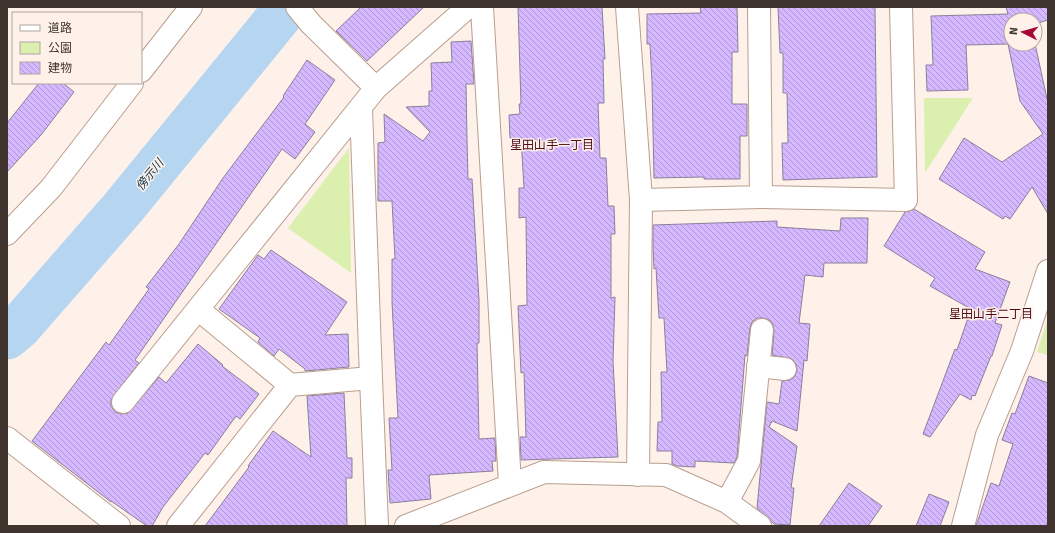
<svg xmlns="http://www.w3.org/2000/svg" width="1055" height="533" viewBox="0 0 1055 533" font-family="Signika,'Noto Sans JP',sans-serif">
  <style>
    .green { fill: #dbefaf }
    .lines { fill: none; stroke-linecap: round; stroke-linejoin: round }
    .river { stroke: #b5d5f0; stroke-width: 45 }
    .building { fill: url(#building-back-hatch); stroke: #8a809a }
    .minor-casing { stroke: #ba9e8e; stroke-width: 24 }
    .minor { stroke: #fff; stroke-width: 22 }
    .labels { text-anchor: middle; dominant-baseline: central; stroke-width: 3; stroke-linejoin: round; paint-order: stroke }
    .neighbourhood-label { font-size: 12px; fill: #500a18; stroke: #fdf1ea }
    .water-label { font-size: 12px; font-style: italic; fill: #0d314c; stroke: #fdf1ea }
  </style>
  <defs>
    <pattern id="building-back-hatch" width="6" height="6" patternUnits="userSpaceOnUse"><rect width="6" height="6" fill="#d5b8ff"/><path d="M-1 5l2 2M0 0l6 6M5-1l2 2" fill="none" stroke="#ae96cf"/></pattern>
  </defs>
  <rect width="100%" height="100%" fill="#fdf1ea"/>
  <!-- green -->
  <path class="green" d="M924 98H973L925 173Z
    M349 148 351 273 288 228Z
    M1047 321H1048V355L1037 352Z"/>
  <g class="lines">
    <!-- river -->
    <path class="river" d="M7 337 19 327 122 209 287 7"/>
  </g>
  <!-- building -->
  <path class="building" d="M361 7H424L367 61 336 31Z
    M518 7H602L605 59H603L604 103H598L600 158H606L608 206H614L615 234H611V298L615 297 613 361 618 457 521 460 520 437H526L524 372 521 373 518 306 527 305 526 217 519 218V188H524L521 138H510L509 115 520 114 519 104H521Z
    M700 7H737L738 52H732V104H747V136H740V179H704V177L654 178 652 82 650 44H647V14L701 13Z
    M778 7H875L877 177 783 180 782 143H788L787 93H783V53H780Z
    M1006 7H1048V20L1035 24V20H1011V44H1035L1048 103V214L1032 187 1010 219 1005 216 1003 219 939 179 964 138 1002 162 1043 134 1020 101 1008 44 966 45 968 90 927 91 926 65H933L931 16 1008 14Z
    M471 41 474 84H466L467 139 468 179H472L479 300V343H477L479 439 495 438 496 461H492L493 471 429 475 431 499 390 503 388 470H392L389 418H398L392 302V259H395L392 201H378V143L385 142 384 114 423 141 430 132 406 107 429 106V91H432L431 63 452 62 451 42Z
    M307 60 335 80 305 124 315 132 295 159 282 149 135 360 139 363 111 400V406L115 412 121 414 128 413 159 377 166 383 198 344 223 365 222 366 259 394 240 419 236 416 208 455 205 453 163 507 152 526H147L111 501V502L32 441 106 342 109 345 149 289 146 287 179 244 223 178 284 97 283 96Z
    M39 83H63L74 92 41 135 7 172V123Z
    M914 209 985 252 975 269 1010 282 995 323 1002 325 992 356H991L975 396 972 395 971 400 960 394 930 437 923 434 955 349 957 350 971 309 930 286 935 278 884 246 905 212Z
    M841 218H868L867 263H824L823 277 805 275 799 323 810 324 807 361 804 360 797 431 772 421 769 427 797 446 791 488H794L790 525 774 524 757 508 767 402 779 404 782 381 790 380 795 376 797 370 796 364 792 359 772 355 774 331 773 325 769 320 763 318H757L752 322 750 328 747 356 745 355 737 457 734 463 695 461V467L677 466 672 464V451H657L658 422H662L661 372H667L664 318H659L656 268 654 269 653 248V225L777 221V227L840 231Z
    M271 250 347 302 325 335 348 334 349 367 305 371V369L279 349 274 356 258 342 260 338 219 309 258 255 264 259Z
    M1029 376 1048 383V526H976L991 483 999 486 1013 444 1002 440 1012 413 1015 414Z
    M344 393 347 458H352V478H346L347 526H205L249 467 248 466 273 431 311 457 307 396Z
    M849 483 882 506 868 526H819Z
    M929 494 949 502 940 526H916Z"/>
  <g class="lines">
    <defs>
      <path id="minor" d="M297 7 311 24 376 88
        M482 7 510 484
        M627 7 641 200
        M759 7 761 197
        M141 71 191 7
        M361 108 371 378
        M7 234 51 188 132 83
        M199 310 290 385
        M758 366 785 369
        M123 402 376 88 468 7
        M7 438 119 526
        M638 475 641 200 761 197 906 200 901 7
        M727 502 749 461 762 330
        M178 526 290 385 371 378 377 526
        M406 526 544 472 666 475 727 502 760 526
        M963 526 987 435 1022 351 1048 271"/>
    </defs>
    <!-- minor casing -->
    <use href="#minor" class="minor-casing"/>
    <!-- minor -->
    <use href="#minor" class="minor"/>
  </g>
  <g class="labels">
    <!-- neighbourhood labels -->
    <g class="neighbourhood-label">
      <text x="552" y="145">星田山手一丁目</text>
      <text x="991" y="314">星田山手二丁目</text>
    </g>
    <!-- water labels -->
    <g class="water-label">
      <text transform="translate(150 175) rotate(-51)">傍示川</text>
    </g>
  </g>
  <!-- border -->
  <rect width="1055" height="533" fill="none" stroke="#40342e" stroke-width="16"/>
  <!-- legend -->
  <rect x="12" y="12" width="130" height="72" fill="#fdf1ea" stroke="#b1a59f"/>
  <rect x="20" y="25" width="20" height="6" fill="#ffffff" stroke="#b1a59f"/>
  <text x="48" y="32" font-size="12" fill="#40342e">道路</text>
  <rect x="20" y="42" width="20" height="12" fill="#dbefaf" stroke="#b1a59f"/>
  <text x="48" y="52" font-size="12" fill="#40342e">公園</text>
  <rect x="20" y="62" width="20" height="12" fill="url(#building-back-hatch)" stroke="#b1a59f"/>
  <text x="48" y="72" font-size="12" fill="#40342e">建物</text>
  <!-- north arrow -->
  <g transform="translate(1023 32) rotate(276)"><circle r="19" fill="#fdf1ea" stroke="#b1a59f"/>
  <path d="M0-3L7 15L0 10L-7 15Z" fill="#a40735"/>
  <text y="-6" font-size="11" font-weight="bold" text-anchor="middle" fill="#40342e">N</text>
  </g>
</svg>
